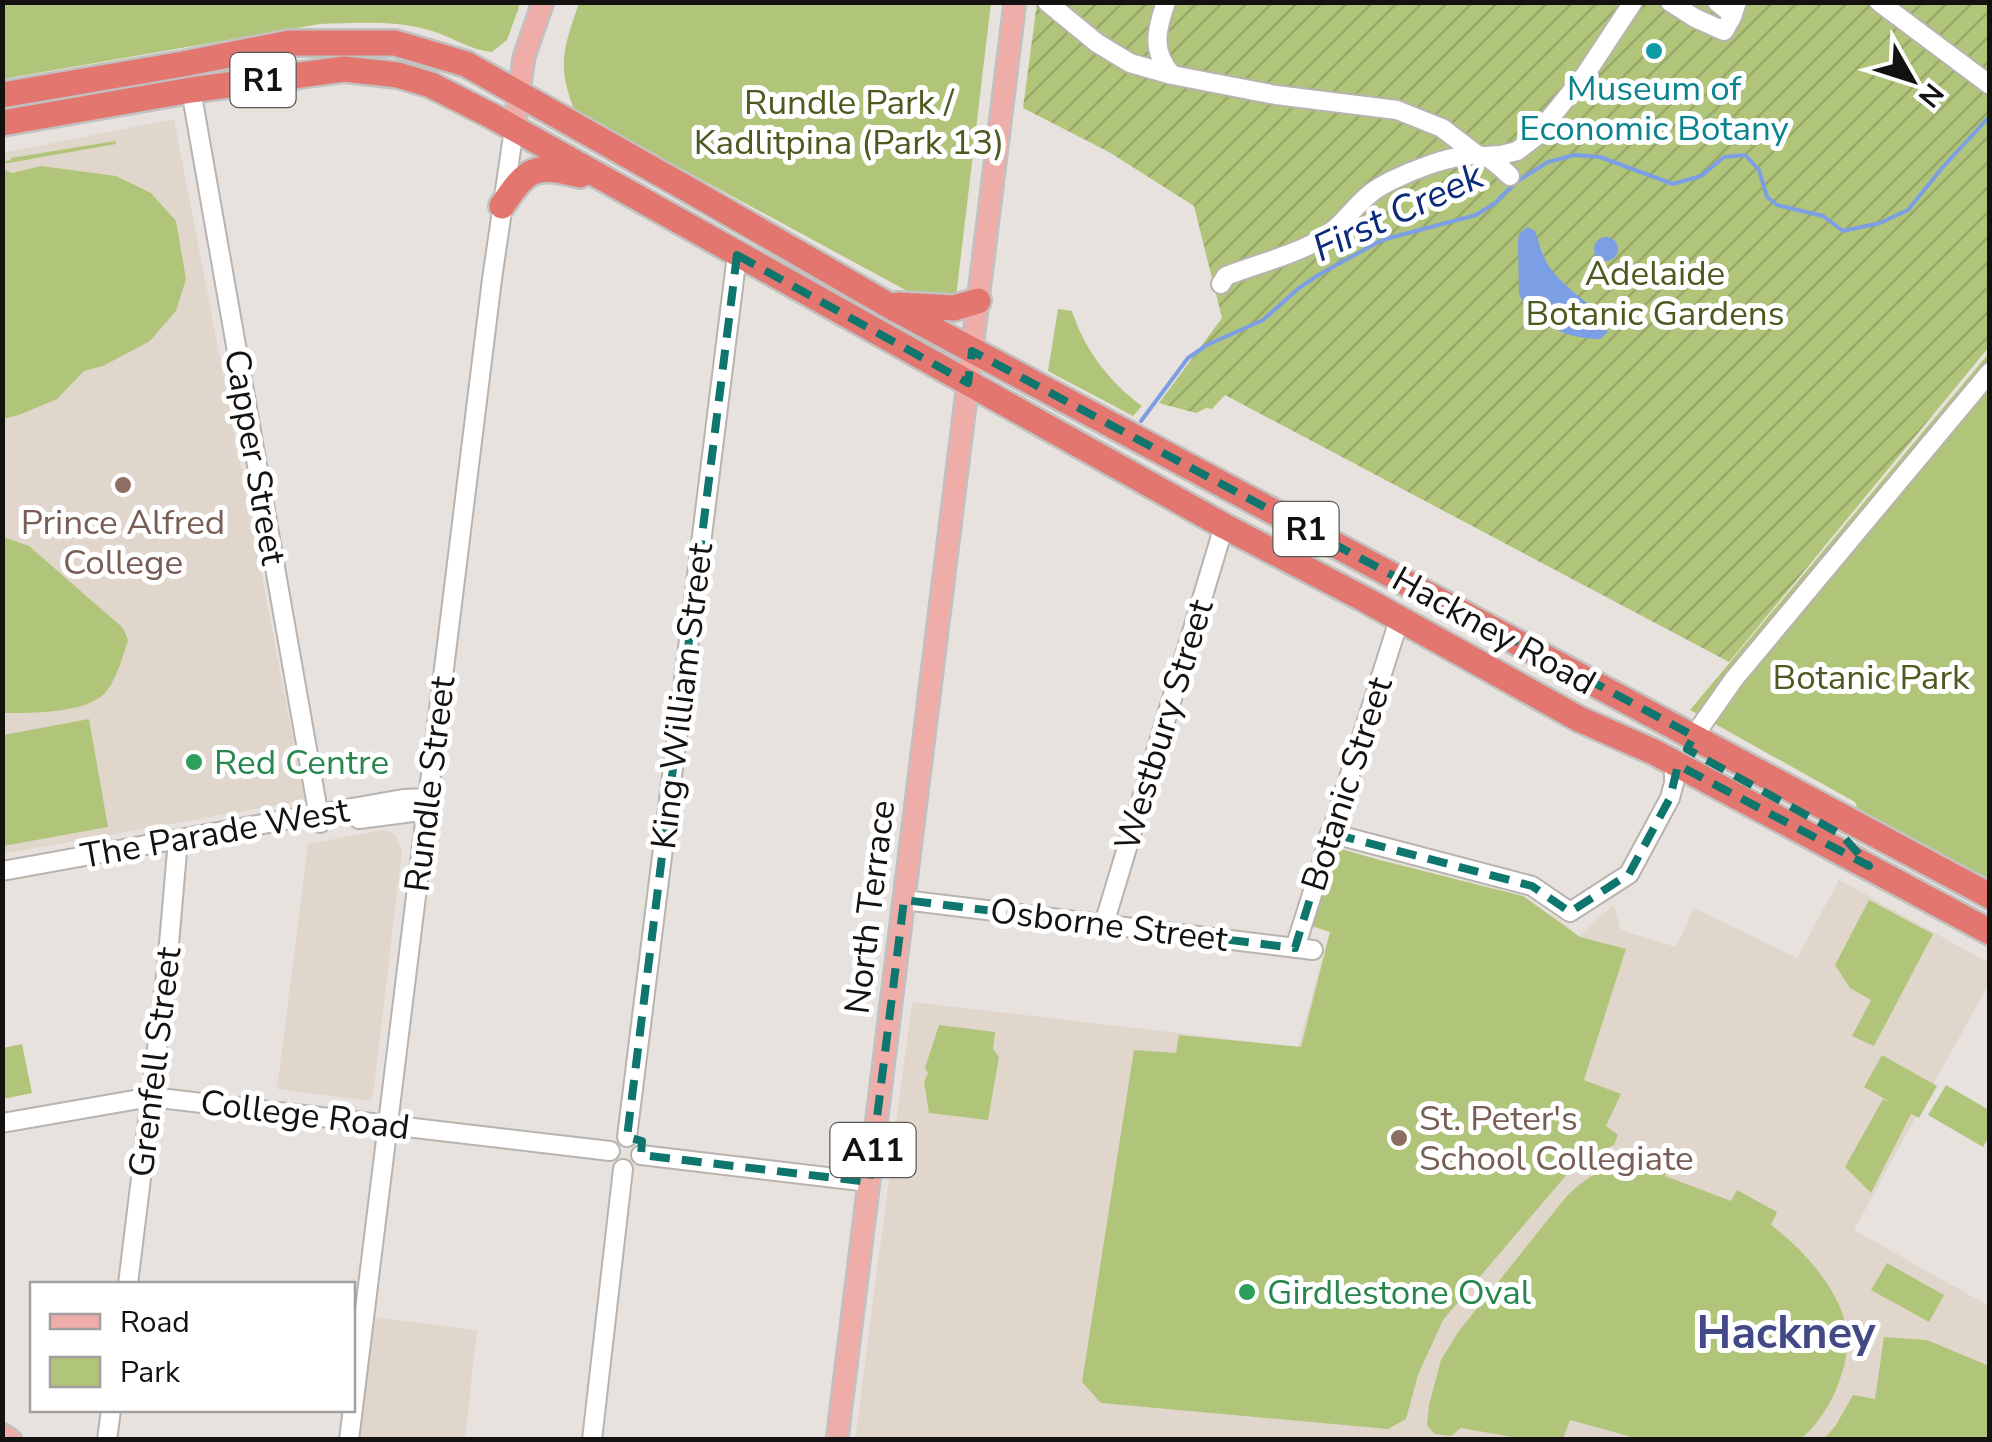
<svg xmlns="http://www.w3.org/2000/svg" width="1992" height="1442" viewBox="0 0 1992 1442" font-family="'Nunito Sans',sans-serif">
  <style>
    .built { fill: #e1d6cc }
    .green { fill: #b1c57a }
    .garden { fill: url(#garden-furrows) }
    .water { fill: #7c9ee5 }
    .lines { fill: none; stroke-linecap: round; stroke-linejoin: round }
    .stream { stroke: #7c9ee5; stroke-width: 4 }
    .minor-casing { stroke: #b8b3af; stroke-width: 22 }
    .major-casing { stroke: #c2c1c1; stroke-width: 25 }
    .highway-casing { stroke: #c2c1c1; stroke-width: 30 }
    .minor { stroke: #fff; stroke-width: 18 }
    .major { stroke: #eeada9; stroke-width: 20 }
    .highway { stroke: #e3776f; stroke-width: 25 }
    .marked { fill: none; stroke: #0f766e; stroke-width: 8; stroke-dasharray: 20 12; stroke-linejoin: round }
    .culture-dot { fill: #0f9aa8; stroke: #fff; stroke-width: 4 }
    .education-dot { fill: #8d6e63; stroke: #fff; stroke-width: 4 }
    .leisure-dot { fill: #2e9e5b; stroke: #fff; stroke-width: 4 }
    .labels { text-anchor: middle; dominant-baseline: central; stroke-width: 10; stroke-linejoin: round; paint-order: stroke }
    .shield { fill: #fff; stroke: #5a5958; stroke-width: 2.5 }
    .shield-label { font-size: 32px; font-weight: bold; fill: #131210 }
    .culture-label { font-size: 35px; fill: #0d838f; stroke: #fff }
    .park-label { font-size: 35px; fill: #4c5a1f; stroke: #fff }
    .street-label { font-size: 35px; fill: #131210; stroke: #fff }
    .education-label { font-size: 35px; fill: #785e54; stroke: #fff }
    .leisure-label { font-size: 35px; fill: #27864d; stroke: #fff; text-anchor: start }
    .water-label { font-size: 38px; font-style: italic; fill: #0c2a7b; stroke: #fff }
    .district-label { font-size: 45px; font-weight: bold; fill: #434986; stroke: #fff }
  </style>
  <defs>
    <pattern id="garden-furrows" width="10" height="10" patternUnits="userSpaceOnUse" patternTransform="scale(2.5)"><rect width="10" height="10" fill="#b1c57a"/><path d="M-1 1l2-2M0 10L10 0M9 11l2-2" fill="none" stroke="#97a868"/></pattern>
  </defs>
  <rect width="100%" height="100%" fill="#e7e2dd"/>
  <!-- built -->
  <path class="built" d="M174 119 305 800 3 854V153Z
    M383 830 395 834 402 850 373 1096 369 1101 277 1089 308 844Z
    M1383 860 1525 897 1569 927 1578 937 1614 904 1621 930 1676 947 1694 908 1797 958 1839 880 1989 963V983L1854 1230 1989 1306V1439L855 1440 912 1002 1298 1047 1330 931 1359 939Z
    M372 1317 477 1330 465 1439 358 1440Z"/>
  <!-- green -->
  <path class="green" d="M517 2 519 7 507 40 492 52C470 50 452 37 432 31 396 20 357 23 320 24L3 79V3Z
    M579 3H991L956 297H930L911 293 575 111C556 66 564 47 579 3Z
    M115 141 116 144 3 164V162L11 160V158Z
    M41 166 116 176 151 193 176 221 186 279 176 311 150 341 103 366 84 371 57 399 19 415 3 419V169L12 173Z
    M1058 309 1072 311C1084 349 1110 383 1142 406L1133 416 1048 371Z
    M1989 353V888L1939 861 1931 849 1900 833 1864 820 1860 816 1855 802 1690 710Z
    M3 537 29 546 123 628 128 640C124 654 115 683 105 693 85 714 30 713 3 713Z
    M89 719 108 827 3 846V735Z
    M1331 846 1383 861 1523 896 1580 937 1626 949 1584 1080 1621 1094 1606 1126 1618 1135 1614 1145 1574 1166 1443 1320 1418 1375 1406 1419 1388 1429 1101 1403 1082 1382 1134 1050 1176 1053 1179 1035 1301 1047 1330 932 1308 925Z
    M1869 900 1933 934 1874 1046 1852 1036 1871 1000 1850 988 1835 965Z
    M939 1025 995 1032 993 1049 999 1057 988 1120 929 1113 924 1082 928 1073 925 1068Z
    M22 1044 32 1093 3 1099V1048Z
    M1882 1055 1937 1086 1919 1118 1911 1114 1871 1193 1845 1167 1883 1099 1892 1103 1864 1087Z
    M1946 1085 1989 1110V1137L1983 1147 1928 1115Z
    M1654 1161 1666 1168 1665 1176 1731 1201 1737 1190 1777 1212 1771 1225C1803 1249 1839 1288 1847 1330 1850 1351 1843 1371 1836 1390 1828 1408 1815 1428 1799 1440L1639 1439 1570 1420 1563 1439H1523L1461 1428 1451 1436 1435 1434 1427 1426 1429 1405 1441 1360 1459 1331 1566 1197C1596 1167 1613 1165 1654 1161Z
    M1887 1263 1944 1295 1929 1322 1871 1290Z
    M1884 1337 1927 1340 1989 1366V1439H1824L1836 1425 1853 1395 1875 1399Z"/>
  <!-- garden -->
  <path class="garden" d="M1037 3H1989V347L1729 662 1225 395 1212 409 1206 408 1196 413 1159 403 1222 318 1194 206 1109 152 1023 108Z"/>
  <!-- water -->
  <path class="water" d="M1527 227 1535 231C1539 242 1541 253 1547 263 1561 287 1589 301 1608 322L1607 333 1600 339C1570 339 1529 324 1519 293L1518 241 1519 234Z
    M1594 249a12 12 0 1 1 24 0a12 12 0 1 1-24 0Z"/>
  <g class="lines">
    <!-- stream -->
    <path class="stream" d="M1141 421 1188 358 1207 345 1263 320 1299 288 1320 274 1382 240 1476 215 1495 203 1516 182 1548 162 1575 155 1600 157 1673 184 1701 176 1724 157 1745 155 1759 170 1767 197 1777 205 1823 216 1843 231 1880 223 1908 210 1942 168 1990 116"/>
    <defs>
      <path id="minor" d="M1047 2 1097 43 1130 63 1172 75 1276 95 1397 110 1442 128 1476 154
        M1166 2C1156 31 1151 51 1172 75
        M1670 2 1695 18 1724 31 1732 17 1737 2
        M1717 2 1733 15
        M1879 2 1990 85
        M191 90 320 823
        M1485 156 1501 155 1517 151 1534 138 1585 75 1633 2
        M1221 284 1226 276C1259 263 1296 255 1326 236 1344 224 1354 206 1371 193 1389 178 1464 147 1486 157 1495 161 1503 170 1510 176
        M1694 736 1734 679 1990 372
        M359 819 428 810
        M1330 833 1532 886 1570 912 1629 874 1670 798 1674 783V763
        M2 871 318 814 403 799 429 798
        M904 900 1313 950
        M1104 924 1224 526
        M1295 948 1399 620
        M2 1123 151 1097 610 1151
        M627 1137 737 255
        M641 1155 869 1182
        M128 1284 167 967 178 840
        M107 1440 111 1410
        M349 1440 492 279 514 129
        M592 1440 623 1169"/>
      <path id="major" d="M514 129 524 57 543 2
        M2 1434 11 1440
        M837 1440 1015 2"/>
      <path id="highway" d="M2 95 183 64 289 43H395L466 64 691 191 888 305 1990 896
        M2 123 191 90 344 69 398 75 431 85 492 116 1224 526 1364 599 1579 719 1654 752 1990 932
        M502 206C527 168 535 163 580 175
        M898 305 954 308 978 301"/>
    </defs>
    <!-- minor casing -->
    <use href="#minor" class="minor-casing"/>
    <!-- major casing -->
    <use href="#major" class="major-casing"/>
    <!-- highway casing -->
    <use href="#highway" class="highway-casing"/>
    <!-- minor -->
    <use href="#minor" class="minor"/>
    <!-- major -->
    <use href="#major" class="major"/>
    <!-- highway -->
    <use href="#highway" class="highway"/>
  </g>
  <!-- marked area -->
  <path class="marked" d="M737 255 968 383 972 351 1694 736 1687 749 1842 835 1869 866 1678 765 1670 798 1629 874 1570 912 1532 886 1330 833 1295 948 904 900 869 1182 641 1155 642 1141 627 1137Z"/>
  <!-- markers -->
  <circle class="culture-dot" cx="1654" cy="51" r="10"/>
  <g class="education-dot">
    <circle cx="123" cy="485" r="10"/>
    <circle cx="1399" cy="1138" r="10"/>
  </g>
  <g class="leisure-dot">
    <circle cx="194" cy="762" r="10"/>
    <circle cx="1247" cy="1292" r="10"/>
  </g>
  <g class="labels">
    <!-- shield labels -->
    <g class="shield">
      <rect x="230.5" y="53" width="65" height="54" rx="8"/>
      <rect x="1273.5" y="502" width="65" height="54" rx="8"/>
      <rect x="830.5" y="1123" width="85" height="54" rx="8"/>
    </g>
    <g class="shield-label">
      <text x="263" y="80">R1</text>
      <text x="1306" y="529">R1</text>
      <text x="873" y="1150">A11</text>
    </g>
    <!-- culture labels -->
    <g class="culture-label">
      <text x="1654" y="88">Museum of<tspan x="1654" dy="40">Economic Botany</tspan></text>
    </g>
    <!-- park labels -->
    <g class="park-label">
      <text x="849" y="102">Rundle Park /<tspan x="849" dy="40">Kadlitpina (Park 13)</tspan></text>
      <text x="1655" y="273">Adelaide<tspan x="1655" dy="40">Botanic Gardens</tspan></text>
      <text x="1871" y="677">Botanic Park</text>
    </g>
    <!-- street labels -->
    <g class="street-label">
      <text transform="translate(255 457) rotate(80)">Capper Street</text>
      <text transform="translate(1494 631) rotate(29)">Hackney Road</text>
      <text transform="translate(682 696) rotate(-83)">King William Street</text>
      <text transform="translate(1164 725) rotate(-73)">Westbury Street</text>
      <text transform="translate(430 784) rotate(-83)">Rundle Street</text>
      <text transform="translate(1347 784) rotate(-72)">Botanic Street</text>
      <text transform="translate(215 833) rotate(-10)">The Parade West</text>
      <text transform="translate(870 907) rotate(-83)">North Terrace</text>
      <text transform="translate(1109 925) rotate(7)">Osborne Street</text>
      <text transform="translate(155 1062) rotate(-83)">Grenfell Street</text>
      <text transform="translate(305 1115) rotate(7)">College Road</text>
    </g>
    <!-- education labels -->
    <g class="education-label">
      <text x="123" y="522">Prince Alfred<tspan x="123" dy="40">College</tspan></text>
      <text x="1419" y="1118" text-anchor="start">St. Peter's<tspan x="1419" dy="40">School Collegiate</tspan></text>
    </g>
    <!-- leisure labels -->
    <g class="leisure-label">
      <text x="214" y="762">Red Centre</text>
      <text x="1267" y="1292">Girdlestone Oval</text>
    </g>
    <!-- water labels -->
    <g class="water-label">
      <text transform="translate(1398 212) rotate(-25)">First Creek</text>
    </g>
    <!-- district labels -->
    <g class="district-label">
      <text x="1786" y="1333">Hackney</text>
    </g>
  </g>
  <!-- border -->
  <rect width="1992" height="1442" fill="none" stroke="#131210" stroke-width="10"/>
  <!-- legend -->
  <rect x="30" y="1282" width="325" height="130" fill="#ffffff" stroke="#a1a09f" stroke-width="2.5"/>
  <rect x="50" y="1314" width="50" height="15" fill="#eeada9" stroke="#a1a09f" stroke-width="2.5"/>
  <text x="120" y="1332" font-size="30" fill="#131210">Road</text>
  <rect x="50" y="1357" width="50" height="30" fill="#b1c57a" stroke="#a1a09f" stroke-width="2.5"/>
  <text x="120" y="1382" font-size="30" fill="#131210">Park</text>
  <!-- north arrow -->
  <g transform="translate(1912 80) rotate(129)" stroke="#ffffff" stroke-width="8" paint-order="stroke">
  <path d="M0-8L18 38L0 25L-18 38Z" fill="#131210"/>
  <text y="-15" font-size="28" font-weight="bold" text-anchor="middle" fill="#131210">N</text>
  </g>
</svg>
